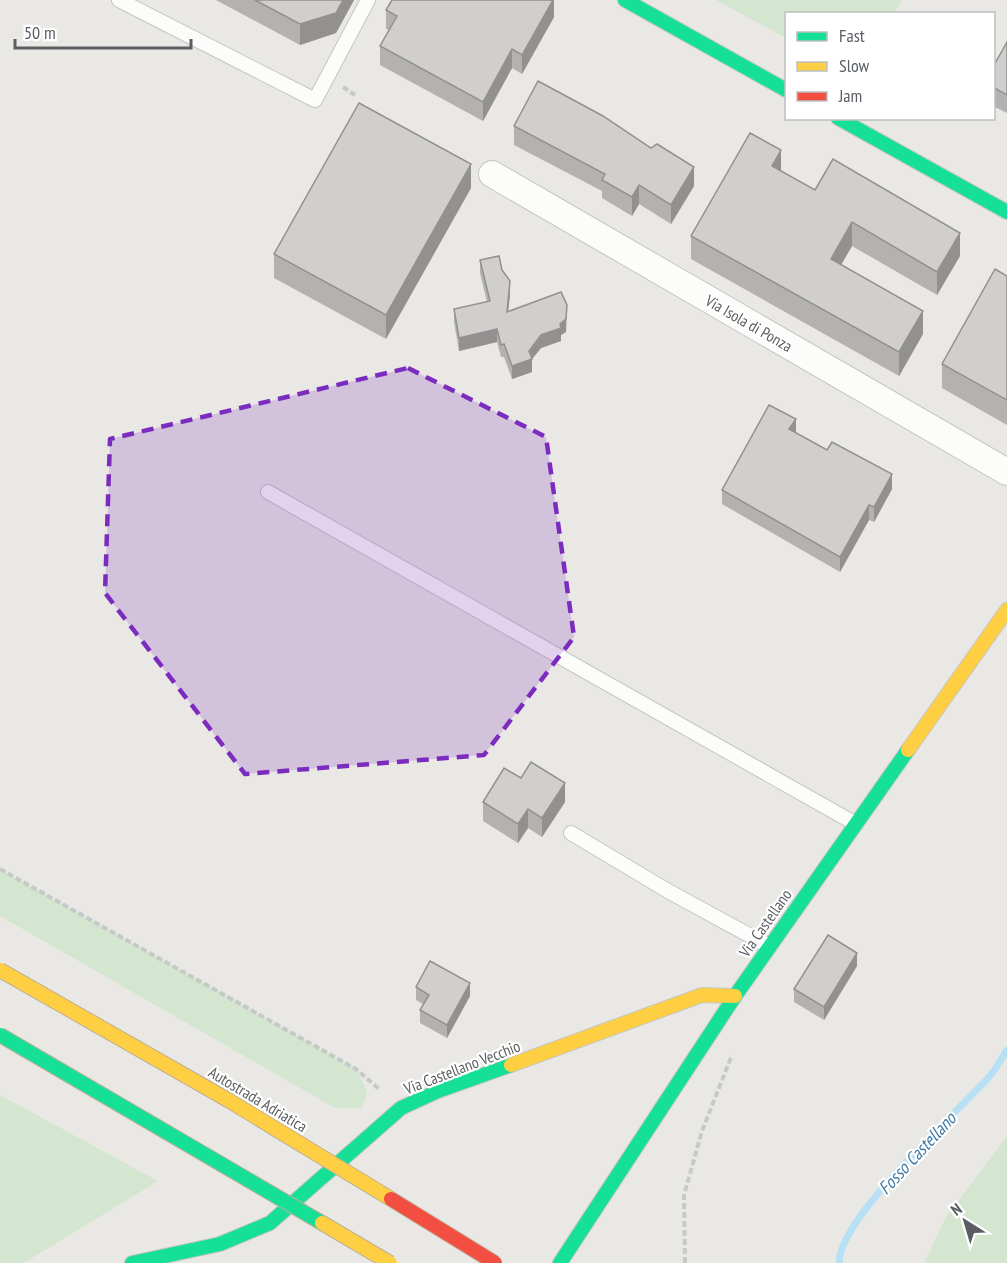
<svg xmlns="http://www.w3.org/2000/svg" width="1007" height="1263" viewBox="0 0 1007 1263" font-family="'PT Sans Narrow',sans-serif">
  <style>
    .green { fill: #d4e6cf }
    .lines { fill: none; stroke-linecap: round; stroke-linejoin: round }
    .stream { stroke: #b7e0f5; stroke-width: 7 }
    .lane-casing { stroke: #c5c5c5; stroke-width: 16 }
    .street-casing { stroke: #c5c5c5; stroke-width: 28 }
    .fast-casing { stroke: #c6c6c6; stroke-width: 16 }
    .slow-casing { stroke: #c6c6c6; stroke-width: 16 }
    .path { stroke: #c5c9c7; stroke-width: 4; stroke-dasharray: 6 3; stroke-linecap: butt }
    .lane { stroke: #fcfcfb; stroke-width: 14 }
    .street { stroke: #fcfcfb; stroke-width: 26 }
    .fast { stroke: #16e098; stroke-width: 14 }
    .slow { stroke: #ffcf43; stroke-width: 14 }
    .fast-bridge-casing { stroke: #c0ae93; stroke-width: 16; stroke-linecap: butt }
    .slow-bridge-casing { stroke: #c0ae93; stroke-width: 16; stroke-linecap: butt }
    .jam-bridge-casing { stroke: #c0ae93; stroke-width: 16; stroke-linecap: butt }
    .fast-bridge { stroke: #16e098; stroke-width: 14 }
    .slow-bridge { stroke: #ffcf43; stroke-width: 14 }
    .jam-bridge { stroke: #f24e42; stroke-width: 14 }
    .wall { fill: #b3b2b0 }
    .shaded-wall { fill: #929190 }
    .building { fill: #d0cfcd; stroke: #929190; stroke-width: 1.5 }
    .marked { fill: #7b2cbf; fill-opacity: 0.2; stroke: #7b2cbf; stroke-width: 4.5; stroke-dasharray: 12 8; stroke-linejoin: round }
    .labels { text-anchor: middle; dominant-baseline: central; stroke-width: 4.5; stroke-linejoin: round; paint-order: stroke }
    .street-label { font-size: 16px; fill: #5a5e62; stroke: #fff }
    .water-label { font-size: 18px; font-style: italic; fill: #3e79a4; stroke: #fff }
  </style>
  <rect width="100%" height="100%" fill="#e9e8e4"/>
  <!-- green -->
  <path class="green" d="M716 0H902L894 13 786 14V38Z
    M0 869 356 1069 367 1092 362 1108H335L0 916Z
    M0 1095 158 1181 24 1263H0Z
    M1007 1136V1263H924L945 1219Z"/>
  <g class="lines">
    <!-- stream -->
    <path class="stream" d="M839 1263C839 1217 956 1114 989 1077 996 1069 1001 1059 1007 1050"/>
    <defs>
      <path id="lane" d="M119 0 315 100 368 0
        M268 492 856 824
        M571 833 668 891 769 946"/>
      <path id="street" d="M492 174 1007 472"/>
      <path id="fast" d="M625 0 786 90
        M838 118 1007 212
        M132 1263 220 1244 270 1223 401 1108 438 1091 511 1065
        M560 1263 735 996 908 750"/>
      <path id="slow" d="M908 750 1007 610
        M511 1065 702 995 735 996"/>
    </defs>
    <!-- lane casing -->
    <use href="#lane" class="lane-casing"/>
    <!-- street casing -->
    <use href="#street" class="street-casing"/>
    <!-- fast casing -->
    <use href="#fast" class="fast-casing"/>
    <!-- slow casing -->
    <use href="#slow" class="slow-casing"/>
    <!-- path -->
    <path class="path" d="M343 87 355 95
      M0 869 356 1069 380 1090
      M685 1263 684 1195 702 1131 732 1055"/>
    <!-- lane -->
    <use href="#lane" class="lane"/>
    <!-- street -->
    <use href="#street" class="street"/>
    <!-- fast -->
    <use href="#fast" class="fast"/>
    <!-- slow -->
    <use href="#slow" class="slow"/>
    <defs>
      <path id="fast-bridge" d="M0 1035 322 1223"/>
      <path id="slow-bridge" d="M0 970 228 1100 391 1199
        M322 1223 390 1263"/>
      <path id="jam-bridge" d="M391 1199 495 1263"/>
    </defs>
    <!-- fast-bridge casing -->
    <use href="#fast-bridge" class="fast-bridge-casing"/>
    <!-- slow-bridge casing -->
    <use href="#slow-bridge" class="slow-bridge-casing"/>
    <!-- jam-bridge casing -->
    <use href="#jam-bridge" class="jam-bridge-casing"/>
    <!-- fast-bridge -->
    <use href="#fast-bridge" class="fast-bridge"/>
    <!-- slow-bridge -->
    <use href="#slow-bridge" class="slow-bridge"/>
    <!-- jam-bridge -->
    <use href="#jam-bridge" class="jam-bridge"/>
  </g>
  <!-- wall -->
  <path class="wall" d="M216 0H354L336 33 300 45Z
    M554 0V17L522 74 512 68 483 121 380 65V46L389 30 386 29V10Z
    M1007 42V113L993 106V67Z
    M514 126 694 186 671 224 639 204 632 216 602 198V191L514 145Z
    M781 171 815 190 960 256 937 295 852 246 841 265 923 334 899 376 691 259V236Z
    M471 188 386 339 274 278V254Z
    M480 260 502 270 510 294 508 311 566 332 561 335V341L541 348 532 359V372L512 379 504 357H501L497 342 459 351 454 322V309L487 302 480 273Z
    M1007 276V425L942 388V364Z
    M796 433 892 489 874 522 869 520 840 572 722 504V490Z
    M521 778 565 802 542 837 528 828 518 843 483 821V802Z
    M857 966 824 1020 794 1002V989Z
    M416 987 470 996 447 1038 420 1023V1010L423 1004 416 1000Z"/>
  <!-- shaded-wall -->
  <path class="shaded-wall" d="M343 0H354L336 33 300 45V24Z
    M553 0H554V17L522 74V55Z
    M512 49V68L483 121V102Z
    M781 150V174L772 166Z
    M471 164V188L386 339V315Z
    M694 167V186L671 224V205Z
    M639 185V204L632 216V197Z
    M852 222V246L831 282V259Z
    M960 233V256L937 295V272Z
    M510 281V294L507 324V312Z
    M567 305 566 332 561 335V341L541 348 532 359V372L512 379V366L529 351Z
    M923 311V334L899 376V352Z
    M497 329V342L459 351V338Z
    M796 419V434L789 429Z
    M892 474V489L874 522V507Z
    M869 505V520L840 572V557Z
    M565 783V802L542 837V818Z
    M528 809V828L518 843V824Z
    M857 953V966L824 1020V1007Z
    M470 983V996L447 1038V1025Z"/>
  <!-- building -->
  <path class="building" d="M255 0H343L336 13 300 24Z
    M392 0H553L522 55 512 49 483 102 380 46 397 16 386 10Z
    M1007 42V95L993 87V67Z
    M538 81 603 116 651 148 657 144 694 167 671 205 639 185 632 197 602 180 605 174 514 126Z
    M359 103 471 164 386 315 274 254Z
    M750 133 781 150 772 166 815 190 833 159 960 233 937 272 852 222 831 259 923 311 899 352 691 236Z
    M499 256 502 270 510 281 507 312 561 292 567 305 566 319 560 324 561 328 541 335 529 351 532 359 512 366 504 344 501 345 497 329 459 338 454 309 490 301 480 260Z
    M995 269 1007 276V400L942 364Z
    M769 405 796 419 789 429 827 450 832 442 892 474 874 507 869 505 840 557 722 490Z
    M531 762 565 783 542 818 528 809 518 824 483 802 504 768 521 778Z
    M828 935 857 953 824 1007 794 989Z
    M430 961 470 983 447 1025 420 1010 429 995 416 987Z"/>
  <!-- marked area -->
  <path class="marked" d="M408 368 546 437 574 637 484 755 245 774 105 593 110 439Z"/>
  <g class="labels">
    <!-- street labels -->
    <g class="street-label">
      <text transform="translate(749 323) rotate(30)">Via Isola di Ponza</text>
      <text transform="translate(765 923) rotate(-55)">Via Castellano</text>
      <text transform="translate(462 1067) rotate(-21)">Via Castellano Vecchio</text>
      <text transform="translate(258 1099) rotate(31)">Autostrada Adriatica</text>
    </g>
    <!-- water labels -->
    <g class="water-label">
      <text transform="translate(917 1153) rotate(-47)">Fosso Castellano</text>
    </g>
  </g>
  <!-- legend -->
  <rect x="785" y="12" width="210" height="108" fill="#ffffff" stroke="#bdbfc0" stroke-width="1.5"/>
  <rect x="797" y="32" width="30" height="9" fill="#16e098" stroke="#bdbfc0" stroke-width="1.5"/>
  <text x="839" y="42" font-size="18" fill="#5a5e62">Fast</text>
  <rect x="797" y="62" width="30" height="9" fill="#ffcf43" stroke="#bdbfc0" stroke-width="1.5"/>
  <text x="839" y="72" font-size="18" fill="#5a5e62">Slow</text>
  <rect x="797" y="92" width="30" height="9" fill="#f24e42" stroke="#bdbfc0" stroke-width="1.5"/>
  <text x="839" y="102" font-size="18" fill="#5a5e62">Jam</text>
  <!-- north arrow -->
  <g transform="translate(965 1221) rotate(323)" stroke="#ffffff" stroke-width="4.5" paint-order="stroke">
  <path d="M0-4.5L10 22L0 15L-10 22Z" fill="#5a5e62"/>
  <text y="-9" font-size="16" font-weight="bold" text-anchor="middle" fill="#5a5e62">N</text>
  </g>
  <!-- scale -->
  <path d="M15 39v9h176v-9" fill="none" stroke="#5a5e62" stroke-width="3"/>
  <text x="24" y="39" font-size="18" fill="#5a5e62" stroke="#ffffff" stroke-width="4.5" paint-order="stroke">50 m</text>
</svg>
